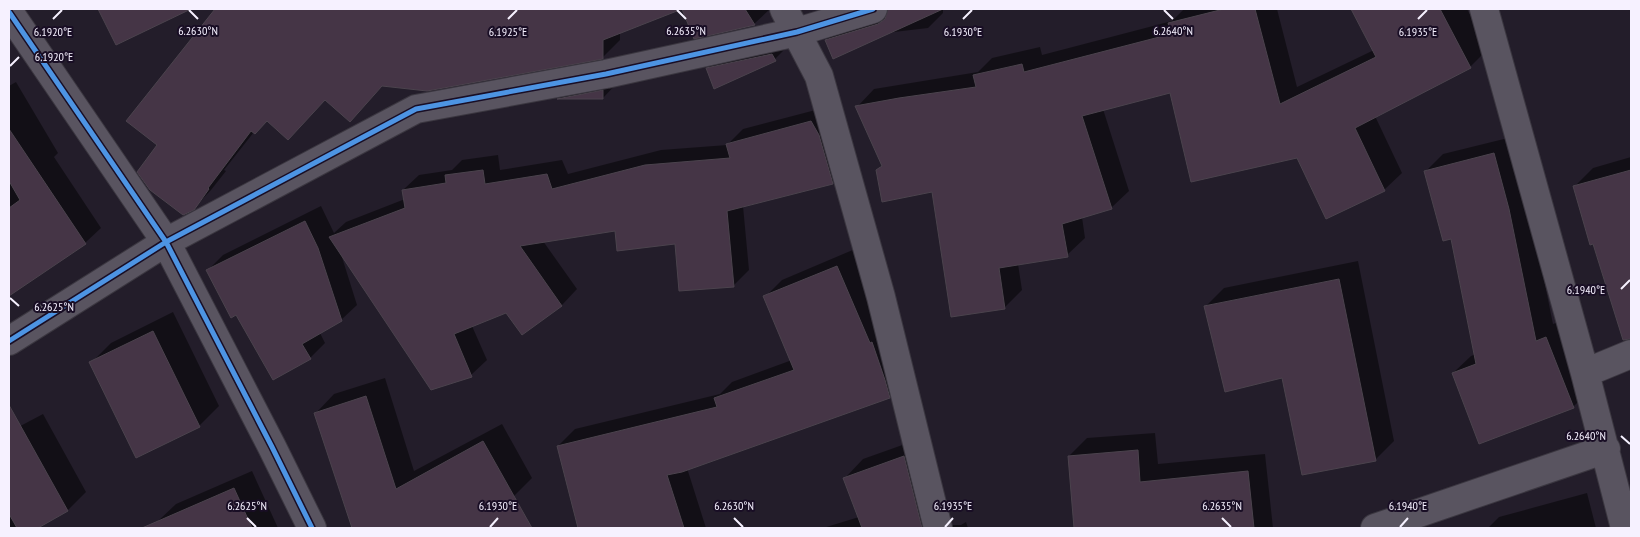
<svg xmlns="http://www.w3.org/2000/svg" width="1640" height="537" viewBox="0 0 1640 537" font-family="'PT Sans Narrow',sans-serif">
  <style>
    .shadow { fill: #0007 }
    .building { fill: #453546; stroke: #4b434d }
    .lines { fill: none; stroke-linecap: round; stroke-linejoin: round }
    .minor-casing { stroke: #3b3740; stroke-width: 30 }
    .minor { stroke: #595460; stroke-width: 28 }
    .cycleway-casing { stroke: #190e25; stroke-width: 8 }
    .cycleway { stroke: #4d94e3; stroke-width: 5 }
    .ticks { fill: none; stroke: #f6f1ff; stroke-width: 2 }
    .ticks-label { font-size: 12px; text-anchor: middle; fill: #f6f1ff; stroke: #190e25; stroke-width: 4; stroke-linejoin: round; paint-order: stroke }
  </style>
  <rect width="100%" height="100%" fill="#231d2a"/>
  <!-- shadow -->
  <path class="shadow" d="M99 9H188L116 44Z
    M218 9H680L620 32V40L602 58 383 85 350 121 326 99 305 121 267 120 254 132 224 170 226 171 211 190 193 209 159 145 209 17Z
    M684 9H770L754 24 695 37Z
    M889 9H943V13L928 28 826 40 842 25 889 10Z
    M1184 9H1277L1297 87 1374 50 1352 9H1467L1488 49 1470 67 1375 116 1402 173 1384 190 1297 156 1171 92 1103 109 1129 191 1111 208 1082 217 1085 238 1067 255 1018 264 1022 290 1004 308 933 191 877 170 883 164 857 107 874 89 978 72 992 58 1040 47 1042 55 1172 21Z
    M795 39 775 59 708 68 728 48Z
    M16 82 58 153 54 157 101 228 85 243 9 284V86Z
    M618 82 603 98H560L574 84Z
    M827 107 848 167 832 183 743 206 749 270 733 286 676 243 616 230 543 241 577 289 562 305 522 333 507 312 472 326 487 360 471 375 341 254 357 305 341 320 320 333 325 343 310 358 237 314 208 270 223 255 321 206 334 233 346 222 405 199 403 190 419 175 452 170 462 160 498 155 500 170 562 160 568 174 661 150 727 145 743 129Z
    M1512 137 1526 191 1553 324 1564 320 1590 390 1573 407 1453 373 1471 356 1476 354 1452 237 1426 171 1443 154Z
    M1631 157V337L1624 339 1574 187 1593 168Z
    M855 249 906 379 889 396 687 468 706 528H588L558 446 575 429 720 394 732 382 792 360 765 297 782 280Z
    M1358 261 1394 441 1375 460 1205 307 1224 288Z
    M173 312 219 406 199 426 91 363 111 343Z
    M385 378 414 471 502 424 532 478 514 496 457 528H353L316 413 334 394Z
    M43 414 86 492 68 510 37 528H9V432Z
    M1155 433 1158 464 1265 454 1273 528H1081L1069 456 1087 438Z
    M922 438 945 521 952 525H961L966 522 968 528H823L859 517 845 478 863 459Z
    M252 471 278 528H160L157 522 176 504Z
    M1587 493 1596 528H1488L1499 517Z"/>
  <!-- building -->
  <path class="building" d="M98 9H191L116 45Z
    M215 9H676L677 11 603 40V59L427 91 382 86 350 122 325 100 288 140 267 121 255 134 251 131 208 188 209 189 194 210 183 215 150 190 137 172 157 145 126 121Z
    M682 9H745L755 25 694 39Z
    M888 9H943L833 59 825 40 878 24 885 19Z
    M1224 9H1255L1280 104 1376 57 1351 9H1440L1471 68 1355 128 1385 191 1326 219 1297 158 1191 182 1170 93 1082 116 1112 209 1062 224 1068 257 999 268 1005 309 951 317 932 192 882 202 876 170 882 166 855 106 899 98 976 87 973 75 1022 64 1024 72 1171 34 1168 23Z
    M772 54 776 61 714 89 706 68Z
    M603 90V99H557Z
    M811 121 819 135 833 184 727 211 734 287 679 291 675 244 617 251 615 231 520 246 562 306 522 335 506 313 454 334 472 377 431 390 329 237 405 208 402 190 446 183 445 175 483 170 485 184 547 174 552 189 645 165 730 158 726 144Z
    M9 129 86 244 9 296V208L20 200 9 181Z
    M1494 153 1509 209 1536 341 1546 337 1574 408 1479 444 1452 373 1476 364 1451 239 1443 241 1424 171Z
    M1631 170V339L1623 340 1593 244 1590 245 1573 186Z
    M305 221 318 248 342 321 302 344 311 359 273 380 236 315 231 318 206 270Z
    M837 266 870 343 872 342 885 380 890 398 682 472 667 475 684 528H578L557 446 717 407 714 398 794 370 763 296Z
    M1339 279 1376 461 1302 475 1282 378 1225 392 1204 306Z
    M153 331 200 427 136 458 89 362Z
    M366 396 396 489 483 441 532 528H352L314 413Z
    M9 405 68 511 38 528H17L9 514Z
    M1138 450 1140 482 1248 471 1254 528H1074L1068 456Z
    M904 456 922 528H862L843 478Z
    M234 488 252 528H142Z"/>
  <g class="lines">
    <defs>
      <path id="minor" d="M784 9 819 76 881 297 938 528
        M1484 9 1585 373 1625 528
        M9 12 166 242 272 447 312 528
        M9 341 166 242 416 109 606 74 797 32 873 9
        M1585 373 1631 354
        M1375 528 1606 449"/>
    </defs>
    <!-- minor casing -->
    <use href="#minor" class="minor-casing"/>
    <!-- minor -->
    <use href="#minor" class="minor"/>
    <defs>
      <path id="cycleway" d="M9 12 166 242 272 447 312 528
        M9 341 166 242 416 109 606 74 797 32 873 9"/>
    </defs>
    <!-- cycleway casing -->
    <use href="#cycleway" class="cycleway-casing"/>
    <!-- cycleway -->
    <use href="#cycleway" class="cycleway"/>
  </g>
  <!-- ticks -->
  <path class="ticks" d="M189 10 198 19M677 10 686 19M1164 10 1173 19M53 19 62 10M508 19 517 10M963 19 972 10M1418 19 1427 10M10 66 19 57M1621 289 1630 280M10 298 19 306M1621 436 1630 444M247 518 256 527M734 518 743 527M1222 518 1231 527M490 527 498 518M945 527 953 518M1400 527 1408 518"/>
  <g class="ticks-label">
    <text x="686" y="35">6.2635°N</text>
    <text x="198" y="35">6.2630°N</text>
    <text x="1173" y="35">6.2640°N</text>
    <text x="53" y="36">6.1920°E</text>
    <text x="963" y="36">6.1930°E</text>
    <text x="1418" y="36">6.1935°E</text>
    <text x="508" y="36">6.1925°E</text>
    <text x="54" y="61">6.1920°E</text>
    <text x="1586" y="294">6.1940°E</text>
    <text x="54" y="311">6.2625°N</text>
    <text x="1586" y="440">6.2640°N</text>
    <text x="498" y="510">6.1930°E</text>
    <text x="953" y="510">6.1935°E</text>
    <text x="1408" y="510">6.1940°E</text>
    <text x="247" y="510">6.2625°N</text>
    <text x="734" y="510">6.2630°N</text>
    <text x="1222" y="510">6.2635°N</text>
  </g>
  <!-- border -->
  <rect width="1640" height="537" fill="none" stroke="#f6f1ff" stroke-width="20"/>
</svg>
